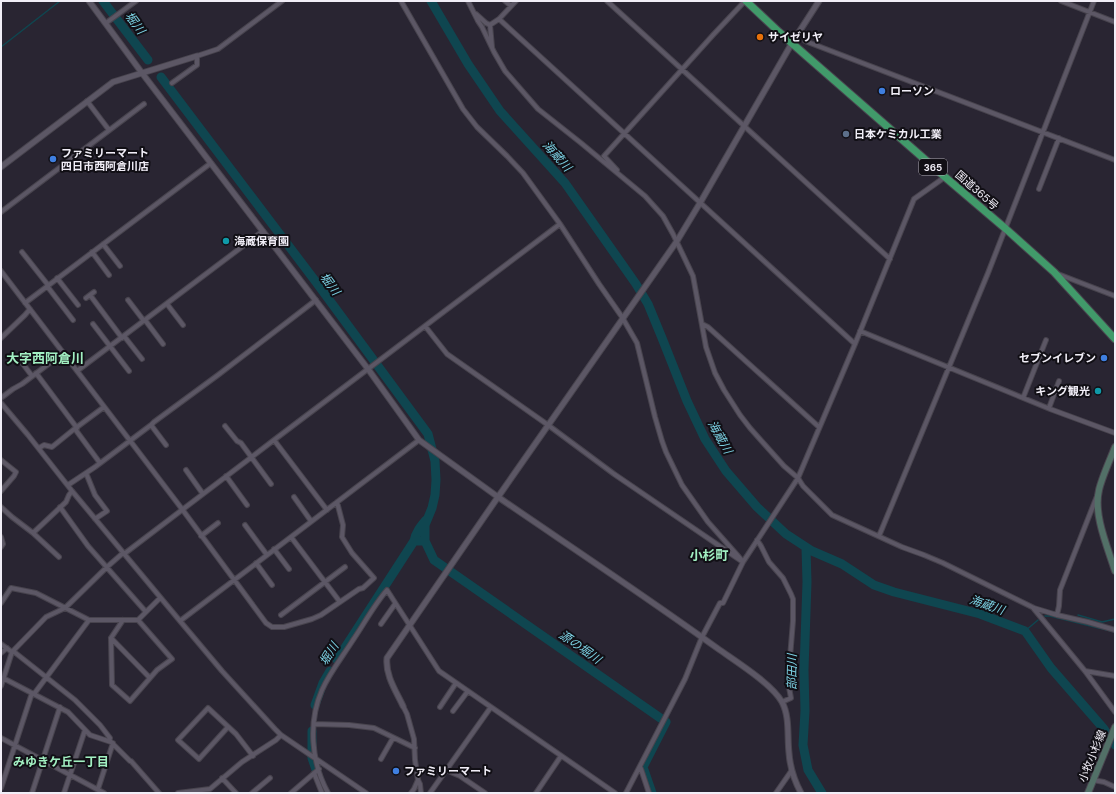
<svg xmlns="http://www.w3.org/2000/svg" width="1116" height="794" viewBox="0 0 1116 794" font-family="'DM Sans','Noto Sans JP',sans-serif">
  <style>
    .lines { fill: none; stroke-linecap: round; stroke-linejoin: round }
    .stream { stroke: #0f4650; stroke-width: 1.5 }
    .river { stroke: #0f4650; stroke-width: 9 }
    .minor-casing { stroke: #48444e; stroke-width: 6 }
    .tertiary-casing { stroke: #48444e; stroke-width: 7 }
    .secondary-casing { stroke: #48444e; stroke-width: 8 }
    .trunk-casing { stroke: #48444e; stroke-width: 9 }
    .minor { stroke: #5c5765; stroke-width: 4 }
    .tertiary { stroke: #5c5765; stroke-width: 5 }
    .secondary { stroke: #527067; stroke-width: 6 }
    .trunk { stroke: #419a6a; stroke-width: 7 }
    .food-dot { fill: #e8710a; stroke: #110f15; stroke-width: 1.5 }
    .shop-dot { fill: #3f7fe0; stroke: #110f15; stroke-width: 1.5 }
    .service-dot { fill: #5c6f8a; stroke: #110f15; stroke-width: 1.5 }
    .culture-dot { fill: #0f9aa8; stroke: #110f15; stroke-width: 1.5 }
    .labels { text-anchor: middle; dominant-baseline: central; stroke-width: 4; stroke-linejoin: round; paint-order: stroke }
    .shield { fill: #110f15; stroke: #aeabb3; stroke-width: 1 }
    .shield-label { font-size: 10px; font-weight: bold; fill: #f1eef7 }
    .poi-label { font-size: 11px; font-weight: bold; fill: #f1eef7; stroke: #110f15; text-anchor: start }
    .street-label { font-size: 11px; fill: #f1eef7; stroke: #110f15 }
    .water-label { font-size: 12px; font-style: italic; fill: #7cd2e4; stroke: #110f15 }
    .neighbourhood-label { font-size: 12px; font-weight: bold; fill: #a2f0c2; stroke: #110f15 }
    .quarter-label { font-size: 13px; font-weight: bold; fill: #a2f0c2; stroke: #110f15 }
  </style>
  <rect width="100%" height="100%" fill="#292532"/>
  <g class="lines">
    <!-- stream -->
    <path class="stream" d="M1 47 60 1
      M1078 615 1102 622 1115 619
      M1045 616H1050L1115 632
      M1025 631 1038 620"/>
    <!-- river -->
    <path class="river" d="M103 1 148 60
      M431 1 468 64 500 111 565 183 636 284 648 304 662 338 687 401 705 439 726 471 757 507 786 534 812 551 842 564 874 585 894 592 980 614 1025 631 1051 668 1104 729 1115 745
      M161 77 316 282 428 434 435 461 436 480 435 495 432 508 425 525V541L434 560 666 722 643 767 652 793
      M414 541C415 533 421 526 426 520
      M806 548 807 582 804 670 805 711 803 745 808 770 822 793
      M337 660 414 541H425
      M315 705 323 683 330 671
      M312 731V758L319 778 325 793"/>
    <defs>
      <path id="minor" d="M401 1 463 109 477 127 507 156 523 173 560 224 599 284 622 317 637 343 655 417 662 441 666 452 682 485 708 522 739 557 743 562 798 478 855 344 914 199 945 177
        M468 1 478 21 482 27 494 52 505 71 538 109 581 143 645 196 663 216 673 234 693 276 706 347 715 373 724 390 740 415 750 428 784 466 798 478 803 486 832 515 902 547 924 555 943 563 1034 608 1057 615 1059 606 1060 590 1097 496
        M505 1 511 6
        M607 1 890 259
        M1061 1 1115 22
        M476 14 486 23 490 25
        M499 19 855 344
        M106 23 136 1
        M805 41 1115 160
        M492 47 490 25 499 19 516 1
        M172 83 197 65V56L218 49 282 1
        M87 101 109 130
        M617 170 604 156 713 35 745 1
        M1039 189 1059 138
        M1 212 144 104
        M103 244 120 266
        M22 252 48 285
        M92 252 109 275
        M1 271 182 509 266 623 272 627H284L312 619 321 615 359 589 363 588 374 578 352 553 342 537 343 525 337 502
        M1058 274 1115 296
        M57 278 78 305
        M47 286 73 320
        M90 295 122 338
        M86 298 94 292
        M128 300 144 321
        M25 303 211 163
        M167 304 183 325
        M145 320 163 344
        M93 324 129 371
        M702 324 708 327 819 427
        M425 326 447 354 548 425 614 474 743 562 723 603H720L702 637 685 679 626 793
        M860 331 1050 409 1115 433
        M124 336 142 359
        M1 338 25 315 30 309
        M20 360 32 376
        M77 371 263 231
        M36 373 77 428
        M1 398 13 389 22 384 63 353
        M1023 398 1046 340
        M1 403 28 435 72 491 180 621 222 671 275 729 281 735 366 793
        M1049 408 1059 381
        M151 425 166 445
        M225 426 237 441 241 443 271 484
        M75 429 100 463
        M274 440 327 510
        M39 448 44 445 52 447 73 430 104 407
        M1 460 16 472 14 476 1 491
        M186 470 203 494
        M86 473 95 495 107 511 95 519
        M226 476 247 505
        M68 485 95 467 151 425 154 422 218 375 316 300
        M294 497 311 521
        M1 507 12 517 33 533 66 502 69 495 72 491
        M60 507 88 546 146 612
        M245 525 267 555
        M33 533 59 557
        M201 536 218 523
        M879 536 988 273 1094 1
        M1 537 3 544 1 547
        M291 537 340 602
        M757 540 761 546 769 562 783 578 791 594 793 599V621L788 682 791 698 782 702
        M274 549 289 569
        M124 554 274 440 560 224
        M256 563 272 585
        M1 603 11 588 36 593 89 620H138L160 598
        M1034 609 1085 671 1115 712
        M281 615 345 567
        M1057 615 1088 622 1115 630
        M123 620 111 638 112 685 130 701 157 670 172 659 138 620
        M180 621 419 440
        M381 624 395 604
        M111 638 150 678
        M1 644 12 652
        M13 651 75 700 100 725 110 738 109 740 130 761H131L159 793
        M1 653 7 648
        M1085 671 1115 676
        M3 678 68 712 90 735 111 742
        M1 686 12 652 46 617 65 608 107 567 123 553
        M34 694 89 620
        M403 706 407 714 414 739 415 760 418 780 414 789 411 793
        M440 707 456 683
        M453 711 468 691
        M314 724 349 725 374 728 415 748
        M228 727 199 759 178 740 208 708 236 734 253 756
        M1 738 104 793
        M381 759 393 738
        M640 767 641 769 649 793
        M446 770 460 776 485 793
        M314 773 322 793
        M222 778 236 793
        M418 780 420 784 421 793
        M1093 780 1104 782 1115 787
        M1 788 32 693
        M98 789 113 743
        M32 793 60 707
        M64 793 85 730
        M178 793 210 789 242 762 276 740 281 735
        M252 793 270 778
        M291 793 319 769
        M328 793C311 762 308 722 322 690 330 672 343 656 353 640 364 624 374 605 387 590L439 671 615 793
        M430 793 491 707
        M536 793 561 756
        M776 793 792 770"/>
      <path id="tertiary" d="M89 1 142 73 368 369 419 440 498 497 387 658C385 675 396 691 403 706
        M1 167 113 82 197 56
        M801 793C794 780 790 767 789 753 787 736 790 717 782 702 771 683 735 661 717 648 645 596 571 547 498 497L677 241 700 203 792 43 819 1"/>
      <path id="secondary" d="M1115 447C1110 460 1102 477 1099 490 1093 515 1108 548 1115 571
        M1088 793 1115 727"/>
      <path id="trunk" d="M746 1 779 32 945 177 1006 229 1054 272 1115 339"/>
    </defs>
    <!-- minor casing -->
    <use href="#minor" class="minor-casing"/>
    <!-- tertiary casing -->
    <use href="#tertiary" class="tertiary-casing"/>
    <!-- secondary casing -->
    <use href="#secondary" class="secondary-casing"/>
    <!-- trunk casing -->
    <use href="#trunk" class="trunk-casing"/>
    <!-- minor -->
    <use href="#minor" class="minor"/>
    <!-- tertiary -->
    <use href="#tertiary" class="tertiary"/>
    <!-- secondary -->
    <use href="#secondary" class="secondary"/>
    <!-- trunk -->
    <use href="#trunk" class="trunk"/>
  </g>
  <!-- markers -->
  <circle class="food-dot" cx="760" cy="37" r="4"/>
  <g class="shop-dot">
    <circle cx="882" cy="91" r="4"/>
    <circle cx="53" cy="159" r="4"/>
    <circle cx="1104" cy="358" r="4"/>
    <circle cx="396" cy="771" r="4"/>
  </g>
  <circle class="service-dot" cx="846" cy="134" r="4"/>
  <g class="culture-dot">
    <circle cx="226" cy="241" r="4"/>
    <circle cx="1098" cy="391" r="4"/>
  </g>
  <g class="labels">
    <!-- shield labels -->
    <rect class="shield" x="919" y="159" width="28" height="16" rx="3"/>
    <g class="shield-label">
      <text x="933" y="167">365</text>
    </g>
    <!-- poi labels -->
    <g class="poi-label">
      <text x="768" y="37">サイゼリヤ</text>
      <text x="890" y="91">ローソン</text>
      <text x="854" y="134">日本ケミカル工業</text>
      <text x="61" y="153">ファミリーマート<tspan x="61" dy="13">四日市西阿倉川店</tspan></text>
      <text x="234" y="241">海蔵保育園</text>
      <text x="1096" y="358" text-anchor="end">セブンイレブン</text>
      <text x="1090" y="391" text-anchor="end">キング観光</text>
      <text x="404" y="771">ファミリーマート</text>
    </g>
    <!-- street labels -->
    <g class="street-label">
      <text transform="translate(977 190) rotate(41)">国道365号</text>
      <text transform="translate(1092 756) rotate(-68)">小牧小杉線</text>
    </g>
    <!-- water labels -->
    <g class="water-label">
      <text transform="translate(135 23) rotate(53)">堀川</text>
      <text transform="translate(557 156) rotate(48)">海蔵川</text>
      <text transform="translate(330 284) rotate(53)">堀川</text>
      <text transform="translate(720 437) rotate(61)">海蔵川</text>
      <text transform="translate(987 605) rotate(19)">海蔵川</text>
      <text transform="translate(580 647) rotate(35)">源の堀川</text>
      <text transform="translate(329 654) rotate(-58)">堀川</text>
      <text transform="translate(792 672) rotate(-89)">部田川</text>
    </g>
    <!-- neighbourhood labels -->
    <g class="neighbourhood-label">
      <text x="61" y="762">みゆきケ丘一丁目</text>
    </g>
    <!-- quarter labels -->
    <g class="quarter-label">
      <text x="45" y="358">大字西阿倉川</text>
      <text x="709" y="555">小杉町</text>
    </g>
  </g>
  <!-- border -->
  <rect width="1116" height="794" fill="none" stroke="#f1eef7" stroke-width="4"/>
</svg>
